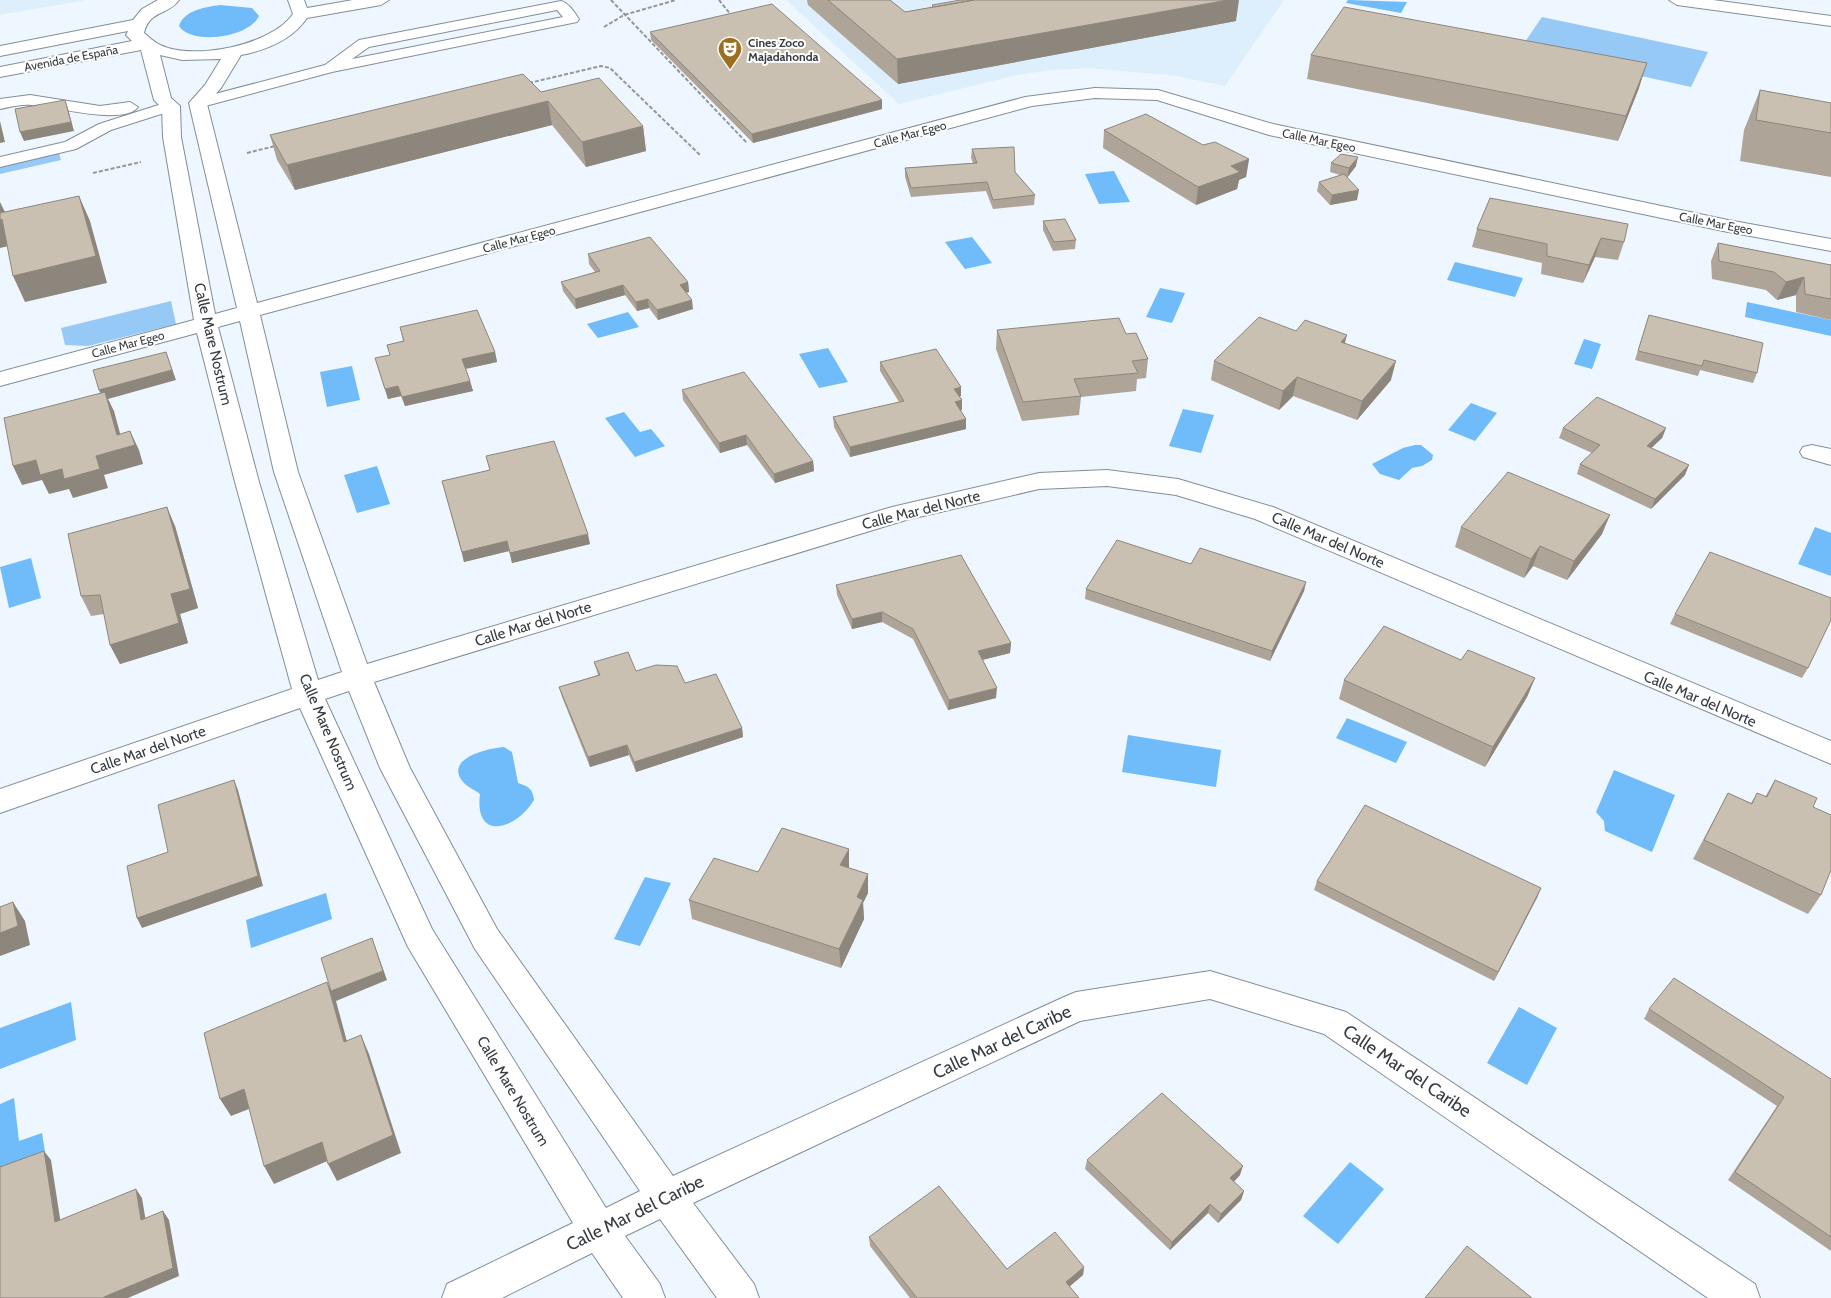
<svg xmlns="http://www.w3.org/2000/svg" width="1831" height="1298" viewBox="0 0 1831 1298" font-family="Cabin,sans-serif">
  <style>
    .built { fill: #ddeefc }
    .green { fill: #96c9f5 }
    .water { fill: #70bbf9 }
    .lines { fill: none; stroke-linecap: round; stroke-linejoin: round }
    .service-casing { stroke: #818e9a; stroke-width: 2 }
    .minor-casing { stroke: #818e9a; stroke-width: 2 }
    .path { stroke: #90979e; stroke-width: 2; stroke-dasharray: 4 2; stroke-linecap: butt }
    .service { fill: #fff; fill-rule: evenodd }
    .minor { fill: #fff; fill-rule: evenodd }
    .wall { fill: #aea598 }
    .shaded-wall { fill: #8d867c }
    .building { fill: #cac0b1; stroke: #8d867c }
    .labels { text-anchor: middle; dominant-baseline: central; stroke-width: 4; stroke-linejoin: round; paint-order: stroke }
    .far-poi-label { font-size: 12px; font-weight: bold; fill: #373c41; stroke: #fff; text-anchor: start }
    .far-street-label { font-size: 12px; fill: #373c41; stroke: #fff }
    .street-label { font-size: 15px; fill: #373c41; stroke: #fff }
    .near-street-label { font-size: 18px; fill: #373c41; stroke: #fff }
  </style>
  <rect width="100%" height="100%" fill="#eef7ff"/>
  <!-- built -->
  <path class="built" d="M0 0H86L0 15Z
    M786 0H1284L1225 86 1176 76 1089 68 1052 70 1017 75 899 104Z"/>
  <!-- green -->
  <path class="green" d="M1542 17 1708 52 1691 87 1520 49Z
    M59 153 61 160 0 174V166Z
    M171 301 176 324 88 346 65 345 61 328Z"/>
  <!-- water -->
  <path class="water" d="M1348 0 1407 2 1401 13 1346 3Z
    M220 5 252 8 259 16C250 37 192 46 179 26 184 10 206 7 220 5Z
    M1114 171 1130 202 1099 204 1085 174Z
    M972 237 992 263 965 269 945 242Z
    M1455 262 1523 278 1515 297 1447 280Z
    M1160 288 1185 293 1172 323 1146 317Z
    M1747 302 1831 320V336L1745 317Z
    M628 312 639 327 598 338 587 324Z
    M1584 339 1601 344 1592 369 1574 364Z
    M828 348 848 382 819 388 799 354Z
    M352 366 360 400 327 407 320 372Z
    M1471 403 1497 413 1475 441 1448 430Z
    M1183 409 1214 415 1201 453 1169 446Z
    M624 412 640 432 651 429 665 446 635 457 605 418Z
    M1415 445H1421L1433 455 1432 460 1422 466 1412 468 1399 480 1380 474 1372 464 1403 448Z
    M377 466 390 504 357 513 344 475Z
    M1815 527 1831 533V576L1798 564Z
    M31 558 41 598 9 608 0 567Z
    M1347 718 1407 742 1396 763 1336 738Z
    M1128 735 1221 750 1216 787 1122 772Z
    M504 747 512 752 518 783C528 786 533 789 534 800 516 830 474 842 480 794 475 790 469 788 464 783 442 759 488 748 504 747Z
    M1614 770 1675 795 1652 852 1605 831 1604 821 1596 812Z
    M645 877 671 883 640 946 614 939Z
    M326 893 332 919 251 948 246 920Z
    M71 1002 76 1040 0 1069V1028Z
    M1519 1007 1557 1028 1527 1085 1487 1063Z
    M14 1098 19 1141 42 1133 45 1152 0 1169V1104Z
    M1350 1162 1384 1189 1338 1244 1303 1216Z"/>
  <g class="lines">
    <defs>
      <path id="service" d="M561 1C569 3 574 12 579 19L577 22 332 72 198 108 190 103 192 100 325 65 359 40ZM557 10 563 17 352 59 369 47Z
        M30 95 100 106 130 102 138 107C125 126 52 106 31 105 21 104 10 107 0 109V99Z
        M171 101 179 106 177 109 111 130 76 149 0 167V157L65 142 99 124Z"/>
      <path id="minor" d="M158 0H179C169 15 149 10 144 33 149 37 154 42 160 45 194 61 272 45 293 14L288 0H304L307 8 353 0H389L381 5 307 18C292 40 267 50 241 55L221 88 207 104 257 303 1025 97 1095 88 1158 90 1273 124 1728 220 1831 239V251L1728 232 1269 135 1157 100 1095 98 1032 106 260 315 298 472 367 664 892 507 1039 473 1107 470 1178 479 1273 507 1831 741V764L1255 519 1176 495 1107 486 1039 489 906 520 374 682 410 768 497 929 673 1176 1064 997 1076 992 1210 971 1346 1012 1755 1284 1760 1298H1708L1324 1034 1210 999 1080 1021 693 1203 754 1284 759 1298H717L660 1219 625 1236 660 1284 665 1298H623L592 1253 502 1298H442L447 1284 573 1223 408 947 300 708 0 813V789L292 689 235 482 197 333 0 386V372L194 320 163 137 162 108 154 100 141 50 0 77V67L132 41 126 35 128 31 0 56V46L133 20 142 9ZM160 55 182 60 221 59 205 85 189 103 237 308 215 314 181 137 180 106 171 98ZM240 321 274 472 342 672 318 680 259 482 218 327ZM349 691 380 768 475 949 640 1191 606 1208 432 929 325 699Z
        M1669 0H1713L1831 16V26L1677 5Z
        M1812 445 1831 449V465L1803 457 1800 452 1803 447Z"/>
    </defs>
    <!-- service casing -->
    <use href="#service" class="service-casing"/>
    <!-- minor casing -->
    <use href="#minor" class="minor-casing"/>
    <!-- path -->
    <path class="path" d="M611 0 747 143
      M719 0 731 15
      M604 27 624 15 676 0
      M529 83 601 66 610 68 700 155
      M247 153 275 146
      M93 173 141 162"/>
    <!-- service -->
    <use href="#service" class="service"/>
    <!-- minor -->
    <use href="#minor" class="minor"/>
  </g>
  <!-- wall -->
  <path class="wall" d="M807 0H890L905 12 932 7V5L1236 21 898 84 808 5Z
    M650 32 882 109 753 143 651 40Z
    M1311 55 1639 88 1618 141 1307 79Z
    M1760 90 1831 103V177L1740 161 1744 130Z
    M541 92 643 126 646 151 586 167 552 125 295 190 277 160 270 135Z
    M1104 130 1203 145 1249 159 1246 177 1239 180 1237 189 1196 205 1103 148Z
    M972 149 1015 172 1035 195 1034 205 993 209 986 191 911 197 905 177V168L973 163 971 158Z
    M1331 163 1356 166 1347 177 1357 200 1330 205 1317 191 1319 182 1340 175 1330 172Z
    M1490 198 1624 242 1618 260 1595 257 1583 283 1541 274 1542 263 1472 247 1477 229Z
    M1043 221 1076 240 1075 249 1053 251 1043 230Z
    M1718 243 1831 265V320L1796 312V295L1777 300 1766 290 1712 279 1711 261Z
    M588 254 688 282 689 292 686 293 693 309 658 320 649 308 637 311 625 295 576 309 563 291 561 282 595 272 589 264Z
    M1649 315 1757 373 1753 383 1700 370 1698 376 1635 360Z
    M400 327 495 352 497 362 466 369 470 381 473 391 405 406 401 396 388 399 378 368 390 355 387 345 403 341Z
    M997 330 1126 334 1148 359 1146 378 1137 379 1136 391 1081 397 1079 415 1022 421 996 349Z
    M1296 331 1345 343 1391 380 1357 420 1293 396 1279 410 1211 380 1214 361Z
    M880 362 961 396 959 397 962 400V410H960L966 419V429L850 457 834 427 833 417 899 402 880 371Z
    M682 390 813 461 814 471 775 483 747 445 720 453 683 400Z
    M1563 428H1666L1662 438 1651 448 1685 475 1651 509 1577 474 1580 464 1592 453 1559 438Z
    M486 456 590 544 512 563 509 551 464 562 442 481 490 470Z
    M175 526 198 608 180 614 188 643 120 664 110 645 104 614 91 616 81 596Z
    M1461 527 1602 534 1567 580 1533 566 1524 578 1455 547Z
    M1191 564 1306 582 1304 591 1270 661 1085 599 1086 589Z
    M836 585 1011 643 1010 653 982 660 996 698 948 710 913 639 882 622 852 629 837 595Z
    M1675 614 1808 668 1802 678 1670 624Z
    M1461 660 1535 678 1527 697 1485 767 1339 699 1344 680Z
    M594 662 636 671 685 683 742 728 743 737 636 772 629 755 590 767 562 697 559 687 598 675Z
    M1775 780 1813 807 1821 895 1808 914 1693 859 1728 793 1751 803 1757 793 1765 797Z
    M849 868 868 874V893L863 903 864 919 841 968 692 919 689 900 758 872Z
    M1317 881 1541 888 1494 981 1314 890Z
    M1649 1009 1831 1079V1251L1728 1180 1777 1106 1644 1019Z
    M1087 1160 1240 1175 1234 1182 1244 1191 1241 1200 1218 1223 1208 1213 1170 1250 1085 1169Z
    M869 1237 1007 1269 1084 1267 1083 1275 1069 1287 1079 1298H910L870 1246Z"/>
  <!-- shaded-wall -->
  <path class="shaded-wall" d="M1228 0H1239L1236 21 898 84 897 59Z
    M1647 63 1639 88 1618 141 1626 116Z
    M65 100 68 109 74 131 24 141 20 132Z
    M882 100V109L753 143 752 134Z
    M548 101 552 125 295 190 287 165Z
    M0 121 5 142 0 143Z
    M643 126 646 151 586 167 582 142Z
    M1358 157 1356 166 1347 178 1349 168Z
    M1249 159 1246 177 1239 180 1237 189 1196 205 1198 187 1231 166Z
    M1359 190 1357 200 1330 205 1332 195Z
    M79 196 90 221 107 283 25 302 13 276Z
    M0 202 5 212 0 213Z
    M2 219 13 245 0 248V220Z
    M1601 238 1595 257 1583 283 1589 265Z
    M1804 277 1796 295 1777 300 1786 282Z
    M688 282 689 292 681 294 680 285Z
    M623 285 625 295 576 309 575 299Z
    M648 299 649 308 637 311 636 302Z
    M692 300 693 309 658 320 657 310Z
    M1347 335 1342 354 1341 342Z
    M166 352 176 380 108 399 114 411 124 448 130 431 139 450 143 464 104 475 108 488 73 498 69 489 49 494 42 480 22 485 13 466 36 460 96 456 103 400 99 390Z
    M495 352 497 362 464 369 462 359Z
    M1396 361 1391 380 1357 420 1362 401Z
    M1297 377 1293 396 1279 410 1283 391Z
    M470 381 473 391 405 406 402 397Z
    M398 386 401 396 388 399 385 389Z
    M961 387V396L954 398V389Z
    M962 400V410L954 412 955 402Z
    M966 419V429L850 457V447Z
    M1666 428 1662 438 1643 456 1647 446Z
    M746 435 747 445 720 453 719 443Z
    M813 461 814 471 775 483 774 474Z
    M1689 465 1685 475 1651 509 1655 499Z
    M167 507 175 526 198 608 180 614 188 643 120 664 110 645 171 594Z
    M1610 515 1602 534 1567 580 1574 561Z
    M588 534 590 544 512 563 510 553Z
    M507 541 509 551 464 562 462 552Z
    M1540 546 1533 566 1524 578 1531 559Z
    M1306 582 1304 591 1270 661 1272 651Z
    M882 612V622L852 629V619Z
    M1011 643 1010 653 978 661V651Z
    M1535 678 1527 697 1485 767 1493 747Z
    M997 688 996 698 948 710 949 700Z
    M742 728 743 737 636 772 634 762Z
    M627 745 629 755 590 767 588 757Z
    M234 780 238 790 263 886 142 928 137 918Z
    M849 849V868L840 865Z
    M868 874V893L863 903 864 919 841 968 839 949 857 897Z
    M1541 888 1537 898 1494 981 1498 972Z
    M13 902 25 921 30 945 0 956V933Z
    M372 938 387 980 336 1001 352 1060 344 1042 327 982 331 991Z
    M361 1035 369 1054 401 1153 337 1181 328 1164Z
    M244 1089 254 1107 231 1116 220 1099Z
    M322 1142 332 1159 274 1184 264 1166Z
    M44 1151 51 1160 62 1231 55 1222Z
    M1243 1166 1240 1175 1228 1187 1230 1178Z
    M136 1189 142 1198 147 1228 141 1220Z
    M1244 1191 1241 1200 1218 1223 1221 1214Z
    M1210 1204 1208 1213 1170 1250 1172 1242Z
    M163 1211 169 1220 179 1276 128 1298H104Z
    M1084 1267 1083 1275 1064 1291 1066 1282Z"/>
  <!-- building -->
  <path class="building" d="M828 0H890L905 12 974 0H1228L897 59Z
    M961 0H974L934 7 932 5Z
    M772 4 882 100 752 134 650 32Z
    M1344 7 1647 63 1626 116 1311 55Z
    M523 74 541 92 599 78 643 126 582 142 548 101 287 165 270 135Z
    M1760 90 1831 103V133L1756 120Z
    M65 100 71 122 20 132 15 109Z
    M1146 114 1203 145 1215 142 1249 159 1231 166 1240 172 1198 187 1104 130Z
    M1014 147 1015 172 1035 195 993 200 987 182 911 188 905 168 977 163 972 149Z
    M1341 154 1358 157 1349 168 1331 163Z
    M1344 174 1359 190 1332 195 1319 182Z
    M79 196 96 256 13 276 2 219 0 220V213Z
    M1490 198 1628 224 1624 242 1601 238 1589 265 1547 256V244L1477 229Z
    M1065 219 1076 240 1054 242 1043 221Z
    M650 237 688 282 680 285 692 300 657 310 648 299 636 302 623 285 575 299 561 282 600 271 588 254Z
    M1718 243 1831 265V299L1805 294 1804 277 1786 282 1774 272 1719 261Z
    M477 310 495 352 462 359 470 381 402 397 398 386 385 389 375 358 390 355 387 345 404 341 400 327Z
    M1649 315 1763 343 1757 373 1704 360 1702 366 1638 351Z
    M1259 317 1296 331 1305 320 1347 335 1341 342 1396 361 1362 401 1297 377 1283 391 1214 361Z
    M1119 318 1126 334 1136 333 1148 359 1132 361 1138 373 1074 379 1081 396 1023 402 997 330Z
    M936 349 961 387 954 389 962 400 955 402 966 419 850 447 833 417 904 401 880 362Z
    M166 352 172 370 99 390 93 370Z
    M744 372 813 461 774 474 746 435 719 443 682 390Z
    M105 392 117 435 130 431 135 445 96 456 100 469 64 479 62 469 40 475 36 460 13 466 4 418Z
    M1597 397 1666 428 1647 446 1689 465 1655 499 1580 464 1600 445 1563 428Z
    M554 441 588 534 510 553 507 541 462 552 442 481 490 470 486 456Z
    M1508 472 1610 515 1574 561 1540 546 1531 559 1461 527Z
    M167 507 190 589 171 594 179 623 110 645 100 595 81 596 68 534Z
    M1117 540 1191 564 1200 548 1306 582 1272 651 1086 589Z
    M1710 552 1831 598V620L1808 668 1675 614Z
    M961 555 1011 643 978 651 997 688 949 700 913 629 882 612 852 619 836 585Z
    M1384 626 1461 660 1468 650 1535 678 1493 747 1344 680Z
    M628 652 636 671 656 665 677 666 685 683 716 674 742 728 634 762 627 745 588 757 559 687 600 675 594 662Z
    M234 780 258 876 137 918 127 866 168 852 158 805Z
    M1775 780 1817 798 1813 807 1831 815V870L1821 895 1704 840 1728 793 1752 804 1757 793 1767 797Z
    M1365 805 1541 888 1498 972 1317 881Z
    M782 828 849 849 840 865 868 874 857 897 863 900 839 949 689 900 714 858 758 872Z
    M13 902 18 926 0 933V907Z
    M372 938 383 971 331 991 321 958Z
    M1674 978 1831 1079V1237L1735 1172 1784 1097 1649 1009Z
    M327 982 344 1042 361 1035 393 1135 328 1164 322 1142 264 1166 244 1089 220 1099 204 1033Z
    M1162 1093 1243 1166 1230 1178 1244 1191 1221 1214 1210 1204 1172 1242 1087 1160Z
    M44 1151 55 1222 136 1189 141 1220 163 1211 173 1268 104 1297V1298H0V1167Z
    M939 1186 1007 1269 1055 1232 1084 1267 1066 1282 1079 1298H917L869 1237Z
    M1467 1246 1532 1298H1425Z"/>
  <!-- icons -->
  <defs>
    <symbol id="theatre-pin" viewBox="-11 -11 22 30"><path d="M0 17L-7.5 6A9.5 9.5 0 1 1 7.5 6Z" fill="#9c6e1f" stroke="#fff"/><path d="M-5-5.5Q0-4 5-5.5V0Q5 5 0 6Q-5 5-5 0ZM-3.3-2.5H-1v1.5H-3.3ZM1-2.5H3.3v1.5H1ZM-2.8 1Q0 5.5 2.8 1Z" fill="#fff"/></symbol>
  </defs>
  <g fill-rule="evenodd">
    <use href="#theatre-pin" x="716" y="35" width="28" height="38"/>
  </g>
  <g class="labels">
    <!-- far-poi labels -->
    <g class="far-poi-label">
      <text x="748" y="42">Cines Zoco<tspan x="748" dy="14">Majadahonda</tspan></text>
    </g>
    <!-- far-street labels -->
    <g class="far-street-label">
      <text transform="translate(71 58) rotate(-11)">Avenida de España</text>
      <text transform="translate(910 134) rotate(-15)">Calle Mar Egeo</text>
      <text transform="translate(1319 140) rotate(12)">Calle Mar Egeo</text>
      <text transform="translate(1716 223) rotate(11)">Calle Mar Egeo</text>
      <text transform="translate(519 239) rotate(-15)">Calle Mar Egeo</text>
      <text transform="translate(128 344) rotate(-15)">Calle Mar Egeo</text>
    </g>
    <!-- street labels -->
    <g class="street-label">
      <text transform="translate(213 344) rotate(77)">Calle Mare Nostrum</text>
      <text transform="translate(921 510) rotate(-14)">Calle Mar del Norte</text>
      <text transform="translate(1328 540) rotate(23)">Calle Mar del Norte</text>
      <text transform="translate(533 624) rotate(-17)">Calle Mar del Norte</text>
      <text transform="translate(1700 699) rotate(23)">Calle Mar del Norte</text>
      <text transform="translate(328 732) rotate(67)">Calle Mare Nostrum</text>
      <text transform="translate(148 750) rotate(-19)">Calle Mar del Norte</text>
      <text transform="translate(513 1091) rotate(59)">Calle Mare Nostrum</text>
    </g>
    <!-- near-street labels -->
    <g class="near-street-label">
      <text transform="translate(1002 1042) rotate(-25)">Calle Mar del Caribe</text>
      <text transform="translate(1407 1071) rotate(34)">Calle Mar del Caribe</text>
      <text transform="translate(635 1213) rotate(-26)">Calle Mar del Caribe</text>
    </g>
  </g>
</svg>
